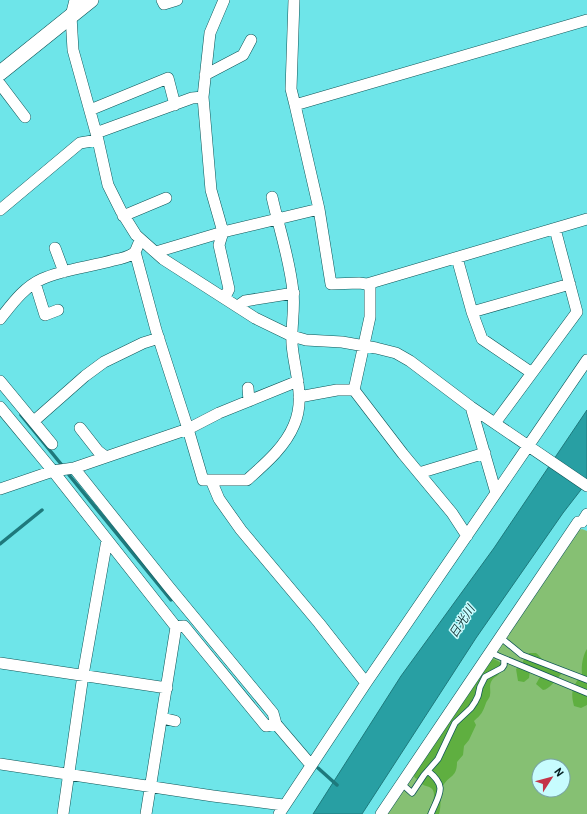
<svg xmlns="http://www.w3.org/2000/svg" width="587" height="814" viewBox="0 0 587 814" font-family="Barlow,'Noto Sans JP',sans-serif">
  <style>
    .green { fill: #86c073; fill-rule: evenodd }
    .forest { fill: #5faf40 }
    .water { fill: #289fa3; stroke: #1e797c }
    .lines { fill: none; stroke-linecap: round; stroke-linejoin: round }
    .stream { stroke: #1e797c; stroke-width: 3.5 }
    .lane-casing { stroke: #0f5557; stroke-width: 7 }
    .street-casing { stroke: #0f5557; stroke-width: 12 }
    .secondary-casing { stroke: #0f5557; stroke-width: 16 }
    .lane { stroke: #fff; stroke-width: 5.5 }
    .street { stroke: #fff; stroke-width: 11 }
    .secondary { stroke: #fff; stroke-width: 15 }
    .labels { text-anchor: middle; dominant-baseline: central; stroke-width: 3; stroke-linejoin: round; paint-order: stroke }
    .water-label { font-size: 12px; font-style: italic; fill: #1e4041; stroke: #c7fcfe }
  </style>
  <rect width="100%" height="100%" fill="#6ee5e9"/>
  <!-- green -->
  <path class="green" d="M582 529 587 531V814H387L579 530ZM539 766H563V790H539Z"/>
  <!-- forest -->
  <path class="forest" d="M587 649V705L581 708 574 706C570 691 573 686 582 674 581 666 583 655 587 649Z
    M529 653H536C541 657 545 664 552 665 556 665 558 665 562 667V673C557 678 549 690 543 690L536 684 541 675 530 670 529 678 524 682 518 681 516 669 523 664V661Z
    M493 659 498 661 502 664C501 678 495 674 491 682 489 687 491 690 490 695 490 698 487 700 486 703 483 712 481 715 474 721L476 725 469 740 464 746 463 755 457 762C457 778 449 775 443 786 439 794 442 805 439 814H427C431 807 438 793 431 788 428 786 424 786 422 784 418 782 419 779 415 778L413 774 448 723C456 716 458 708 463 700 472 686 481 670 493 659Z"/>
  <!-- water -->
  <path class="water" d="M587 410V482L563 513 476 638 362 814H313L401 676 494 548Z"/>
  <g class="lines">
    <!-- stream -->
    <path class="stream" d="M21 415 61 464
      M69 475 171 600
      M0 544 42 510
      M318 768 337 785"/>
    <defs>
      <path id="lane" d="M500 637 522 655 587 680
        M490 652 498 656 587 693
        M428 771C448 787 439 794 431 814
        M401 783 412 793 424 775 438 759 455 723 471 708 475 702 478 696 480 687 485 677 502 668 504 665V659"/>
      <path id="street" d="M75 0 71 16 73 50 98 140 108 185 121 211 136 235 163 259 255 318 292 336 306 340 342 342 376 348 396 353 410 361 471 407 587 486
        M162 0 164 4 177 0
        M224 0 210 33 203 97 211 190 223 232 319 209
        M294 0 291 89 295 105 587 20
        M205 75 243 55 251 40
        M0 84 25 117
        M295 105 319 209 331 284 359 283 367 284 370 288V317L354 390 403 454 452 513 467 536
        M90 110 168 78 175 105
        M96 133 192 98 203 97
        M0 210 80 143 98 140
        M123 216 166 198
        M223 232 219 245 229 289 225 297
        M55 248 64 272
        M135 252 156 330 188 429 203 480H247C265 464 285 447 294 425 306 398 294 371 292 344 291 327 295 309 293 292 290 260 279 228 272 197
        M156 252 223 232
        M457 258 472 312 482 339 532 373
        M35 283 45 315 58 310
        M367 284 587 219
        M238 306 245 301 294 293
        M472 312 570 284
        M0 319C12 304 24 287 42 279 64 269 90 267 114 260 120 259 128 257 134 253 136 251 137 248 138 245
        M0 381 52 444
        M248 388 249 401
        M299 397 337 390H354
        M0 407 53 471 176 627 146 814
        M471 407 496 493
        M34 421 85 376 104 362 143 343 159 338
        M495 423 577 312 555 229
        M80 428 98 451 106 457
        M74 468 169 587 273 713 276 724 311 765
        M419 473 485 453
        M211 480 219 499 241 530 319 623 366 683
        M0 489 53 471 74 468 188 429 219 413 298 381
        M176 627 184 626 266 726 276 724
        M0 663 167 688
        M162 718 175 721
        M0 764 213 796 283 805
        M63 814 83 675 107 540
        M279 814 366 683 587 360
        M381 814 578 522H582L587 514"/>
      <path id="secondary" d="M0 73 91 0"/>
    </defs>
    <!-- lane casing -->
    <use href="#lane" class="lane-casing"/>
    <!-- street casing -->
    <use href="#street" class="street-casing"/>
    <!-- secondary casing -->
    <use href="#secondary" class="secondary-casing"/>
    <!-- lane -->
    <use href="#lane" class="lane"/>
    <!-- street -->
    <use href="#street" class="street"/>
    <!-- secondary -->
    <use href="#secondary" class="secondary"/>
  </g>
  <g class="labels">
    <!-- water labels -->
    <g class="water-label">
      <text transform="translate(461 621) rotate(-57)">日光川</text>
    </g>
  </g>
  <!-- north arrow -->
  <g transform="translate(551 778) rotate(54)"><circle r="19" fill="#c7fcfe" stroke="#79a4a5"/>
  <path d="M0-3L7 15L0 10L-7 15Z" fill="#c43347"/>
  <text y="-6" font-size="11" font-weight="bold" text-anchor="middle" fill="#051f20">N</text>
  </g>
</svg>
